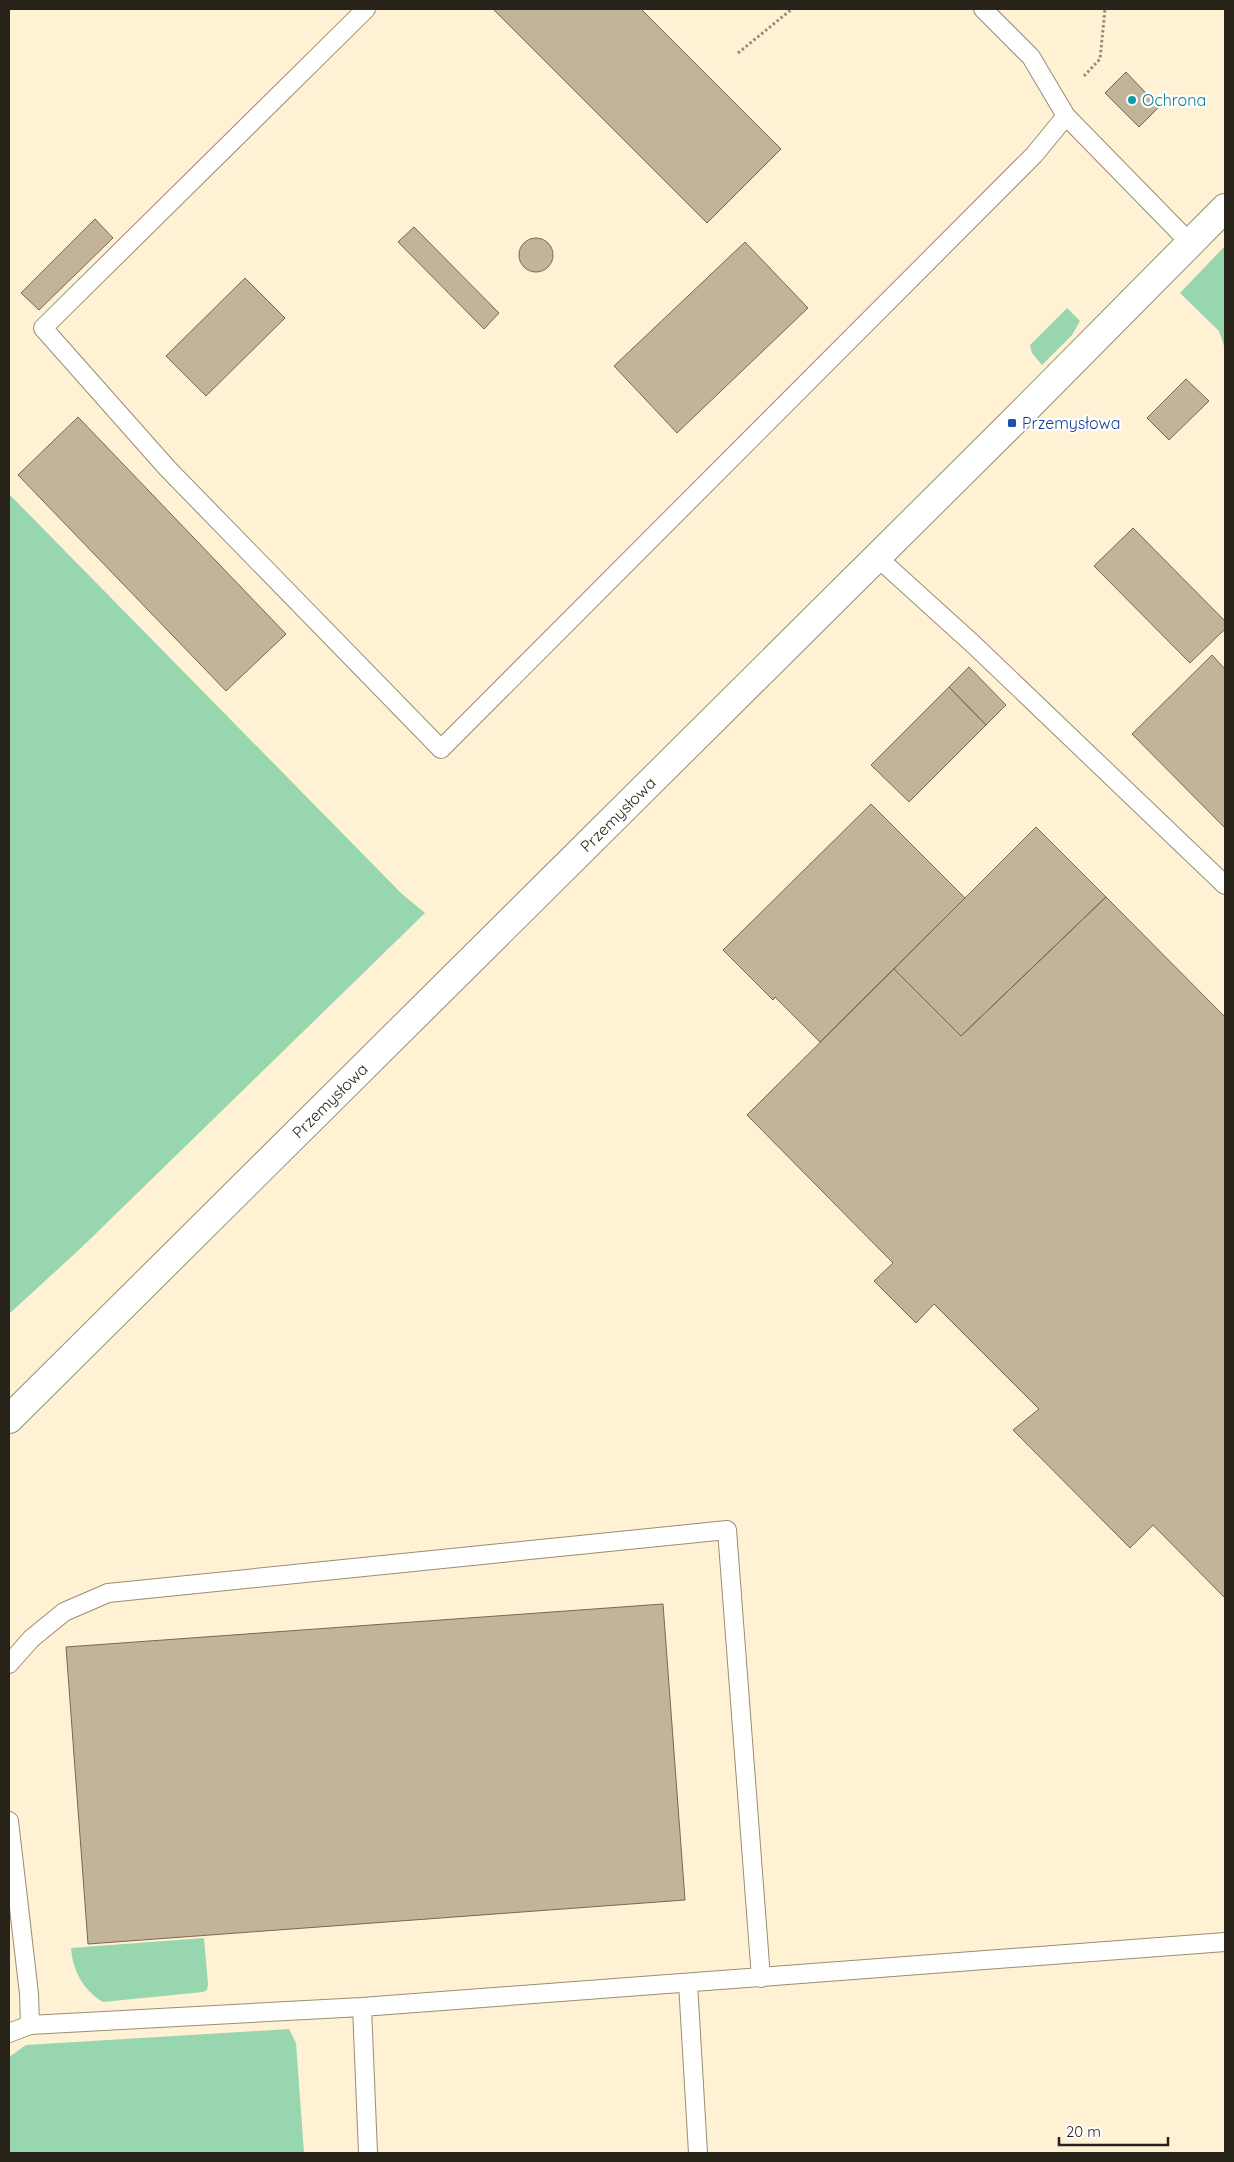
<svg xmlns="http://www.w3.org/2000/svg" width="1234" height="2162" viewBox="0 0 1234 2162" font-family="Quicksand,sans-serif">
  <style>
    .green { fill: #98d6b0 }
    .building { fill: #c1b498; stroke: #756950 }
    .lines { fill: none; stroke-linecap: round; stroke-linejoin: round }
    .lane-casing { stroke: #9a8e73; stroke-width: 20 }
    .street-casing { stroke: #9a8e73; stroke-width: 30 }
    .path { stroke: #968c78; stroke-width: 3; stroke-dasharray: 2.5 2.5; stroke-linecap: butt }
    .lane { stroke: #fff; stroke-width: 18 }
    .street { stroke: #fff; stroke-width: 28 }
    .culture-dot { fill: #0f9aa8; stroke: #fff; stroke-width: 2 }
    .transit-dot { fill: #1a4fb4; stroke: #fff; stroke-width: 2 }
    .labels { text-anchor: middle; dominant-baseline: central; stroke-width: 4.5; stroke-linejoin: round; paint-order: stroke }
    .culture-label { font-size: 16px; fill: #0d838f; stroke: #fff; text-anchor: start }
    .transit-label { font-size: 16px; fill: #164399; stroke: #fff; text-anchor: start }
    .street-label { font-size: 16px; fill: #282318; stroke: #fff }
  </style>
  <rect width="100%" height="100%" fill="#fff1d4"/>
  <!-- green -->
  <path class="green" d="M1225 246V349L1219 331 1180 293Z
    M1067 308 1080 321 1072 335 1042 365 1032 353 1030 345Z
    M9 494 402 894 425 913 82 1247 9 1314Z
    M204 1938 208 1984 207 1990 203 1992 103 2002C83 1990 73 1971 71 1948Z
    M289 2029 296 2043 304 2153H9V2057L26 2045Z"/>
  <!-- building -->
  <path class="building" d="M493 9H641L781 149 707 223Z
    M1126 72 1159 107 1139 127 1105 93Z
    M95 219 113 238 39 310 21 293Z
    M414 227 499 313 484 329 398 242Z
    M519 255a17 17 0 1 1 34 0a17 17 0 1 1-34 0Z
    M745 242 808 308 677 433 614 366Z
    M245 278 285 318 206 396 166 356Z
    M1186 379 1209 401 1169 440 1147 418Z
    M78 417 286 634 226 691 18 475Z
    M1133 528 1225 621V629L1190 663 1094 566Z
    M1212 655 1225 669V828L1132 734Z
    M969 667 1006 705 986 725 949 687Z
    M949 687 986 725 909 802 871 765Z
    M871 804 965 898 820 1042 775 997 773 1000 723 950Z
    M1036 827 1106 897 961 1036 894 969Z
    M1106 897 1225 1017V1598L1153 1525 1130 1548 1013 1430 1039 1409 934 1304 916 1323 874 1281 893 1263 747 1115 894 969 961 1036Z
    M663 1604 685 1900 88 1944 66 1647Z"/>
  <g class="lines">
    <defs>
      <path id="lane" d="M366 9 43 328 168 469 441 749 1034 155 1066 116 1031 57 983 9
        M1066 116 1191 244
        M877 557 973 644 1225 885
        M9 1664 31 1639 64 1612 108 1593 727 1530 761 1978
        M9 1821 29 1994 30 2025 9 2033
        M688 1983 698 2153
        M30 2025 362 2007
        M368 2153 362 2007 1225 1942"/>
      <g id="street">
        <path id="s1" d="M9 1419 1012 423 1225 208"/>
      </g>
    </defs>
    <!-- lane casing -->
    <use href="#lane" class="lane-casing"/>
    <!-- street casing -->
    <use href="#street" class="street-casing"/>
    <!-- path -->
    <path class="path" d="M738 53 792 9
      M1084 76 1100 59 1105 9"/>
    <!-- lane -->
    <use href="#lane" class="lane"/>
    <!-- street -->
    <use href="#street" class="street"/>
  </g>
  <!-- markers -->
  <circle class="culture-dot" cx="1132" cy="100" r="5"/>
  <rect class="transit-dot" x="1007" y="418" width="10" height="10" rx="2.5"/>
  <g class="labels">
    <!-- culture labels -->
    <g class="culture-label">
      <text x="1142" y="100">Ochrona</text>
    </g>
    <!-- transit labels -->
    <g class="transit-label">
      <text x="1022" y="423">Przemysłowa</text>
    </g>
    <!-- street labels -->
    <g class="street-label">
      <text stroke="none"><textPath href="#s1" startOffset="858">Przemysłowa</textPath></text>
      <text stroke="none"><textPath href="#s1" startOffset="452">Przemysłowa</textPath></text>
    </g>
  </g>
  <!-- border -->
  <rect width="1234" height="2162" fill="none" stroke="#282318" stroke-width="20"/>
  <!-- scale -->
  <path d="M1059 2137v8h109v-8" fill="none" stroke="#282318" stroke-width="2.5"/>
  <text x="1066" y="2137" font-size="15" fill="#282318" stroke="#ffffff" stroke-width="4" paint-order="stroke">20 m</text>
</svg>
